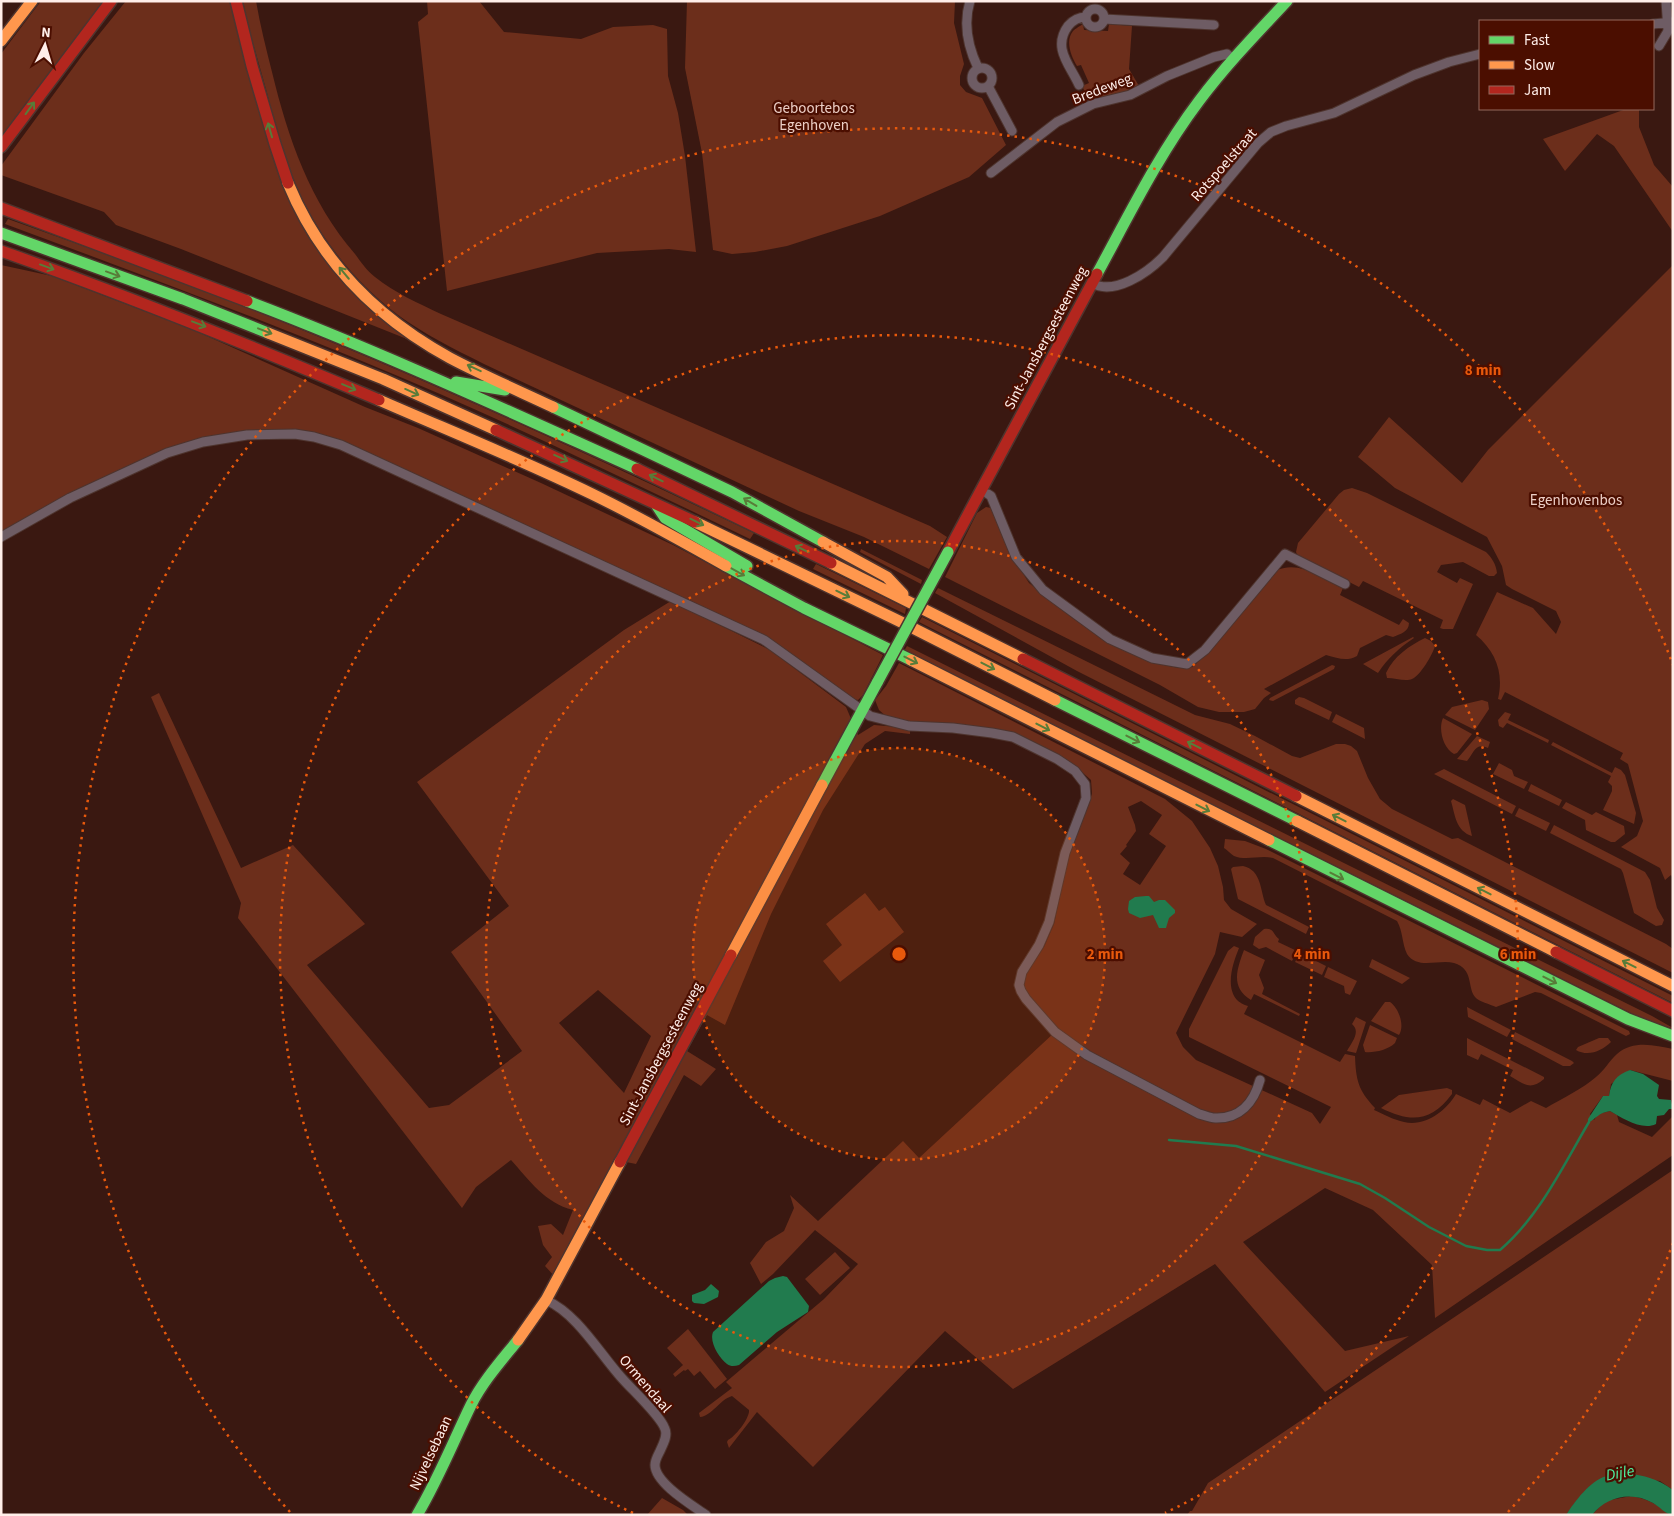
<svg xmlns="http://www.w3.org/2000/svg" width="1674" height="1516" viewBox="0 0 1674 1516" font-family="'Source Sans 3',sans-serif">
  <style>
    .green { fill: #6c2e1b; fill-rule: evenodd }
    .water { fill: #217b4e }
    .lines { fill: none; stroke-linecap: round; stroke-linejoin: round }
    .stream { stroke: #217b4e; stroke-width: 2.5 }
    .street-casing { stroke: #4e342e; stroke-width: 11 }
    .fast-casing { stroke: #4e342e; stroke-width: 14 }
    .slow-casing { stroke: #4e342e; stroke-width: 14 }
    .jam-casing { stroke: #4e342e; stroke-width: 14 }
    .street { stroke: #6e5c64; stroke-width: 9 }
    .fast { stroke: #63d668; stroke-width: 11 }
    .slow { stroke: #ff974d; stroke-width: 11 }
    .jam { stroke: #b3261e; stroke-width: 11 }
    .fast-bridge-casing { stroke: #4e342e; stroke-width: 14; stroke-linecap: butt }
    .fast-bridge { stroke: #63d668; stroke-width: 11 }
    .oneway { stroke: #587c39 }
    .ring { fill: none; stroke: #e8590c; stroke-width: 2.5; stroke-dasharray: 2.5 5 }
    .labels { text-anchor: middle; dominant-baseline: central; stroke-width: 4.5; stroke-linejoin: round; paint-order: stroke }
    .street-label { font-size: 15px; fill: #ffeee9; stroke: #4b0e00 }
    .park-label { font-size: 15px; fill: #eccec5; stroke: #4b0e00 }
    .water-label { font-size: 16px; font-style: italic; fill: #4cf29f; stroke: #4b0e00 }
    .centre { fill: #e8590c; stroke: #4b0e00; stroke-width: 2.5 }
    .ring-label { font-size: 15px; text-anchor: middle; font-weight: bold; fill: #e8590c; stroke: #4b0e00; stroke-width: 4.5; stroke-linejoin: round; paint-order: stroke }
  </style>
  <rect width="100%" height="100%" fill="#3a1811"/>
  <!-- green -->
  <path class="green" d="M41 1H104L1 139V54Z
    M126 1H229L305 230 407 339 181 249 116 225 104 212 1 175V166L84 53Z
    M243 1H256C260 25 266 48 272 72 288 138 310 202 355 254 361 262 367 271 375 277 395 293 418 303 441 314L930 526 947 537 929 569 864 537 799 511 484 364C454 349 424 334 398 315 343 273 302 214 282 149 276 130 272 112 267 93 259 63 249 33 243 1Z
    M427 1H479L504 32 581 39 613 27 653 25 667 29 668 76 678 113 685 156 696 252 669 249 597 253 447 291 418 22 428 14Z
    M687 1H955L954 23 964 64 960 76V85L966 92 982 98 1006 145 969 177 880 216 787 246 755 252 732 254 713 250 702 153 685 68Z
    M1083 24 1084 30 1108 31 1109 24 1132 26 1129 69 1139 86 1116 96 1090 102 1082 86 1089 83 1081 65 1077 66C1071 56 1065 41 1073 31 1075 29 1080 26 1083 24Z
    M1626 109H1639V127L1654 165 1673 187V232L1614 146 1597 134 1565 171 1543 139Z
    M8 219C69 241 130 262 191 286 383 359 569 445 754 533L750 539C648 490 545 440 440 394 297 332 151 278 5 224Z
    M1 265 52 276 189 328 365 407 418 428 541 483 673 545 883 655 863 695 858 700 853 699 795 659 317 434 247 431 199 439 167 449 1 533Z
    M1673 265V879L1671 875 1665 880 1660 868 1621 847 1637 836 1643 821 1628 764 1620 759 1623 753 1505 692 1501 700 1498 699C1504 673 1496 652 1476 635L1497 592 1533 608 1556 634 1561 622 1556 611 1512 589 1506 585 1502 566 1487 537 1395 488 1358 457 1389 417 1462 483 1488 450Z
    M1352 488 1367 493 1486 552C1492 558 1496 564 1497 573L1494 576H1489L1463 562 1441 565 1437 572 1457 583 1460 578 1473 584 1453 629H1443L1440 628 1443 620 1363 581 1359 587 1298 556 1296 552 1298 543 1339 494 1344 490Z
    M986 507 991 508 997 515 1009 551 1029 583 1071 617 1109 643 1126 651 1159 664 1179 668 1193 667 1218 641 1275 571C1299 559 1322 578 1343 588L1340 595 1399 625 1403 619 1409 623C1409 632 1400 634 1393 637L1386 635 1360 648 1357 656C1346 662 1338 658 1326 655L1264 689 1271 693 1264 698 1255 709 1244 712H1219L1198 707 1160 685 945 577 977 513Z
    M861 549 922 580 921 584 860 552Z
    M816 564 906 608 905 614 813 569Z
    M938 588 1195 715 1230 724 1255 736 1292 756 1300 758 1336 744H1345L1351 746 1357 751 1368 778 1380 799 1392 809 1452 839 1458 838 1666 944 1673 949V973L1077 671 935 593Z
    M671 601 770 650 846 707 858 735 874 725 910 728V734L885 731 865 744 823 810 771 914 725 1025 707 1015 687 1051 716 1069 701 1086 684 1075 636 1164 621 1161 557 1279 545 1266 552 1257 543 1245 538 1226 551 1224 563 1235 573 1210C545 1203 529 1180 511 1160L476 1187 462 1208 238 918 241 903 151 697 159 693 241 868 293 845 365 924 307 965 429 1108 449 1105 522 1051 451 952 509 906 417 782 624 630ZM598 990 651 1036 624 1093 559 1023Z
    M922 617 1673 996V1003L919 622Z
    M1413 637 1414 638C1399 648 1388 658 1378 673L1363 664Z
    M1425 638 1431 641 1435 646C1433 654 1420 676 1412 679 1406 682 1395 678 1387 678L1386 673C1394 656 1409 646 1425 638Z
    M907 646 1652 1016 1673 1028 1651 1023 904 651Z
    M899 663 1165 799 1192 821 1210 848 1218 866 1223 887 1224 900 1231 909 1257 924 1242 937 1220 932 1215 954 1176 1033 1183 1047 1196 1060 1312 1113 1320 1124 1331 1107 1189 1037V1029L1228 951 1234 946 1239 948C1233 963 1225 986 1237 1000 1239 1002 1244 1005 1248 1006L1244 1014 1340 1062 1345 1054 1355 1056C1356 1080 1358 1090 1375 1108L1374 1110C1383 1114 1394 1120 1404 1122 1425 1127 1446 1111 1456 1094L1480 1105 1483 1099 1510 1113 1531 1101 1546 1108C1561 1099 1584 1088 1596 1077 1604 1071 1609 1061 1617 1054 1633 1040 1654 1045 1673 1049V1081L1630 1070 1611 1084 1609 1096H1603L1590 1114 1594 1120 1598 1114 1610 1111 1617 1115 1619 1122 1652 1137 1673 1116V1155L1435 1318 1432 1265 1373 1210 1325 1188 1243 1242 1345 1351 1409 1336 1325 1392 1215 1264 1013 1389 945 1331 813 1467 757 1412 729 1448 727 1442 728 1440C735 1437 750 1418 749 1410L732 1396C719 1400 712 1416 700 1417L699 1413 732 1388 726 1382 824 1299 858 1264 815 1230 773 1274 761 1284 750 1263 766 1242 784 1231 794 1208 790 1195 818 1221 903 1141 919 1158 1055 1032 1060 1030 1025 992 1023 986 1026 973 1044 947 1054 924 1070 849 1092 794 1091 780 1073 764 1047 750 971 726 908 721 887 717 879 710 875 700 886 686ZM1141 801 1162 815 1149 834 1166 846 1140 885 1123 874 1130 863 1120 854 1127 846 1126 845 1136 831 1135 825 1128 807Z
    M1332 665 1335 666 1334 669 1273 701 1269 700 1270 698Z
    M1299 697 1304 698 1332 712 1329 720 1295 704V700Z
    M1482 700 1488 702 1489 709 1475 730 1445 715 1452 707Z
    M1505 712 1511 714 1508 720 1549 740 1548 743 1507 723 1503 728 1499 726 1498 720Z
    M1336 714 1364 728 1365 739 1332 722Z
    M1443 718 1472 734 1457 753 1454 754C1443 748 1438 729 1443 718Z
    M1477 736 1490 742 1488 748C1475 742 1474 753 1467 761L1457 759Z
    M1553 742 1612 773 1615 767 1621 770 1625 775 1636 813 1634 824 1603 810 1612 791V786L1608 782 1611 776 1551 745Z
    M1499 763 1512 770 1514 776 1528 782 1524 789 1493 774Z
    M1444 769 1516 806 1512 814 1434 774Z
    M1531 784 1562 800 1559 806 1528 791Z
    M1453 799 1465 805 1472 836C1456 831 1455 815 1451 801Z
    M1566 802 1592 815 1596 812 1624 826 1625 834 1615 842H1611L1586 830 1585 820 1562 808Z
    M1519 808 1550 823 1546 831 1515 816Z
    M1554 825 1645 872 1650 880 1657 908 1664 920 1662 925 1656 926 1634 913 1623 873 1621 869 1550 833Z
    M1225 839 1245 841 1266 849 1629 1031 1630 1034 1626 1036 1541 993 1535 992 1496 1007C1490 1004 1479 1002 1475 997 1467 987 1474 969 1454 963 1439 959 1417 970 1407 954 1402 944 1403 931 1397 921L1273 858C1260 855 1246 861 1234 856 1231 854 1227 850 1224 848Z
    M1243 866C1262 870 1260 891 1266 905L1309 927 1306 934 1238 899 1231 869 1233 867Z
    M865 893 879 911 885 907 904 932 840 982 823 961 842 945 826 924Z
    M1264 929C1274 927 1273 935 1279 939L1278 942 1297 951 1292 961 1266 947 1259 949 1253 945 1255 937Z
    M1244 950 1265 960 1259 975 1264 988 1262 994 1300 1014 1299 1016 1254 994 1251 1000C1230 987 1237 969 1244 950Z
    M1300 953 1326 966 1322 975 1295 962Z
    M1372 959 1410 978 1402 984 1369 967Z
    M1328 967 1357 981 1350 995 1345 993 1344 986 1324 977Z
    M1385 1002H1390C1399 1008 1405 1026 1399 1035L1371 1021Z
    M1467 1007 1511 1030 1507 1037 1468 1017Z
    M1356 1017 1366 1022 1356 1053 1347 1051C1352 1042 1361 1032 1352 1024Z
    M1370 1025 1397 1038 1395 1043C1388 1050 1374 1053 1365 1052L1363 1045Z
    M1515 1032 1572 1061 1574 1063 1570 1066H1563L1512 1039Z
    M1467 1038 1544 1077V1079C1530 1091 1524 1084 1510 1076L1513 1070 1481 1054 1478 1060 1467 1055Z
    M1599 1038H1608L1611 1042C1602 1051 1588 1057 1576 1050L1578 1047Z
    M1447 1088 1452 1090V1094C1431 1122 1411 1123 1381 1108L1399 1095Z
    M1673 1170V1490L1660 1481 1606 1476 1589 1487 1577 1500 1566 1515H1187L1190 1511H1192L1208 1483Z
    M835 1252 850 1268 820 1295 805 1279Z
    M688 1329 727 1379 715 1389 700 1371 694 1376 688 1369 685 1371 684 1370 675 1377 673 1374 683 1365 667 1348Z
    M1631 1496C1644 1498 1660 1504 1669 1515H1592L1605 1501Z
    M662 1498 683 1510 688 1515H647Z"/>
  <!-- water -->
  <path class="water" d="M1146 896H1149L1154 902 1159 900H1165L1175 910V913L1169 918 1166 928H1159L1153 915 1140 918 1129 913 1128 909 1129 901 1135 897Z
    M1630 1070 1643 1074 1659 1085 1657 1096 1659 1099 1671 1100 1673 1109H1669L1664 1115 1657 1116 1656 1124C1642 1131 1622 1118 1610 1111 1598 1113 1597 1118 1588 1123V1119L1603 1096H1609C1611 1082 1616 1075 1630 1070Z
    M783 1276 787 1277 809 1306 808 1312 777 1332 739 1365C735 1366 731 1367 727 1364 719 1358 709 1342 713 1332L769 1281 775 1278Z
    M711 1284 719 1291 718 1297 704 1304 694 1303 692 1301V1295L705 1290Z
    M1626 1473C1645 1476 1657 1478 1673 1490V1515C1666 1515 1659 1506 1653 1503 1632 1491 1607 1496 1592 1515H1566C1576 1500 1589 1482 1606 1476 1612 1474 1620 1474 1626 1473Z"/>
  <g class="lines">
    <!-- stream -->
    <path class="stream" d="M1169 1140 1236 1146 1360 1184 1385 1198 1429 1227 1466 1246 1487 1250H1500C1539 1217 1563 1166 1589 1122"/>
    <defs>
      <path id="street" d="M970 1C963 24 968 47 978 68
        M1086 18a9 9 0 1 1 18 0a9 9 0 1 1-18 0Z
        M1104 19 1214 25
        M1653 24 1673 22
        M1659 46 1668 31 1666 1
        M972 78a10 10 0 1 1 20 0a10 10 0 1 1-20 0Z
        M1079 85C1070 65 1052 48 1068 26 1073 20 1079 17 1086 17
        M988 86 1012 131
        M991 173 1057 122 1093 104 1130 95 1167 76 1214 57 1227 54 1233 59
        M1092 283C1114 296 1147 273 1163 257L1258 143 1271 132 1286 126 1334 113 1414 75 1449 62 1480 54
        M988 494 991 496 1016 557 1043 590 1110 639 1152 658 1187 664 1205 650 1285 554 1345 584
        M1 537 70 498 167 453 203 442 247 435 295 434 314 437 341 445 764 640 870 716 909 726 953 728 992 733 1013 737 1057 759 1075 771 1085 784 1086 798 1065 853 1049 922 1039 945 1022 972 1019 985 1021 991 1026 999 1055 1032 1087 1055 1199 1114C1204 1115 1210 1118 1215 1118 1240 1119 1254 1102 1260 1080
        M546 1300C577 1314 598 1351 620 1376 631 1389 660 1415 665 1429 668 1436 663 1444 660 1451 658 1455 655 1460 655 1465 655 1483 692 1505 706 1515"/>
      <path id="fast" d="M1 233 183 299 268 333
        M1097 274C1129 215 1159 154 1199 101 1226 65 1257 33 1287 1
        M247 301C379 351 508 411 637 469
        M456 382 505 390
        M553 407 732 492 823 542
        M657 506 665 518 747 566
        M726 566 804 608 911 660
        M1055 700 1297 821
        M822 785 878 681
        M1269 840 1628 1019 1673 1036
        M417 1515C438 1480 453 1442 471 1405 483 1381 502 1360 518 1340"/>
      <path id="slow" d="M1 41 32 1
        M288 183C320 261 377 318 450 358 484 376 519 391 553 407
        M268 333 383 379 496 430
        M379 400C450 431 522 460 592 494 637 516 682 541 726 566
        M695 522 899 621 1055 700
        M823 542 887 577 903 594
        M831 563 1023 659
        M911 660 1269 840
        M1296 796 1673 986
        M1297 821 1556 952
        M731 955 822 785
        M518 1340 546 1300 620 1162"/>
      <path id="jam" d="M236 1 252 66 275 144 288 183
        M1 147 111 1
        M1 208 247 301
        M1 251C129 296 254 347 379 400
        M496 430 695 522
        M637 469 831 563
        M948 552 1097 274
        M1023 659 1296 796
        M1556 952 1673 1011
        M620 1162 731 955"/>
    </defs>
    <!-- street casing -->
    <use href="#street" class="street-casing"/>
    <!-- fast casing -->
    <use href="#fast" class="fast-casing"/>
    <!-- slow casing -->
    <use href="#slow" class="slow-casing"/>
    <!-- jam casing -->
    <use href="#jam" class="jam-casing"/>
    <!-- street -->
    <use href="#street" class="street"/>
    <!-- fast -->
    <use href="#fast" class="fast"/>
    <!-- slow -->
    <use href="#slow" class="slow"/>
    <!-- jam -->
    <use href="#jam" class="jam"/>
    <defs>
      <path id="fast-bridge" d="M878 681 948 552"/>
    </defs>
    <!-- fast-bridge casing -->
    <use href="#fast-bridge" class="fast-bridge-casing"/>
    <!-- fast-bridge -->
    <use href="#fast-bridge" class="fast-bridge"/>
  </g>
  <!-- one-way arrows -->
  <defs><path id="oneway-shaft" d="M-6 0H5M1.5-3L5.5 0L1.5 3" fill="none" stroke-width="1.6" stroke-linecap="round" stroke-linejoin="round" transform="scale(1.25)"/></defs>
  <g class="oneway">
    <use href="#oneway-shaft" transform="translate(30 108) rotate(-54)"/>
    <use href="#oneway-shaft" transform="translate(270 130) rotate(-106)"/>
    <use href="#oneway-shaft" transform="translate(47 267) rotate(20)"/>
    <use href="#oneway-shaft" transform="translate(344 273) rotate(-130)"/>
    <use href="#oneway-shaft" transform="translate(113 274) rotate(20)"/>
    <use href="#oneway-shaft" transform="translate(199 324) rotate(21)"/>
    <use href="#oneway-shaft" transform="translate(265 331) rotate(21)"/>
    <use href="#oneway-shaft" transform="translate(474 368) rotate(-155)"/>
    <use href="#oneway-shaft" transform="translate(349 387) rotate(23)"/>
    <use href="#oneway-shaft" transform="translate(412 392) rotate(24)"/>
    <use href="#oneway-shaft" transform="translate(561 458) rotate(25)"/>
    <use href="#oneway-shaft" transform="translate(656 478) rotate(-154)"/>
    <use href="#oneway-shaft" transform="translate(750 502) rotate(-149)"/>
    <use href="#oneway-shaft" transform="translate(697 522) rotate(26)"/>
    <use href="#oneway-shaft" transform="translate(802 549) rotate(-154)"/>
    <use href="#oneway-shaft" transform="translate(738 572) rotate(29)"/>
    <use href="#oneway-shaft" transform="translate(843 594) rotate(26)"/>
    <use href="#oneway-shaft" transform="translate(911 660) rotate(27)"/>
    <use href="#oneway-shaft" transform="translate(988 666) rotate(27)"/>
    <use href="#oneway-shaft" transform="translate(1043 727) rotate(27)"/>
    <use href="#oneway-shaft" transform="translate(1133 739) rotate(27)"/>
    <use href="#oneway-shaft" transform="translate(1194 745) rotate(-153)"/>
    <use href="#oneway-shaft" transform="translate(1203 808) rotate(27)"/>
    <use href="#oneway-shaft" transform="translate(1339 818) rotate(-153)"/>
    <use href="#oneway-shaft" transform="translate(1337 876) rotate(27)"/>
    <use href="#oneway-shaft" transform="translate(1484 891) rotate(-153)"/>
    <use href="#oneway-shaft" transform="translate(1629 964) rotate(-153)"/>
    <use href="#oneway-shaft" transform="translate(1550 980) rotate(27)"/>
  </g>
  <!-- distance rings -->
  <circle cx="899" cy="954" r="206" fill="#e8590c" fill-opacity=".12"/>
  <g class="ring">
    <circle cx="899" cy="954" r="206"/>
    <circle cx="899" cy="954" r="413"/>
    <path d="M633 1513A619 619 0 1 1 1165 1513"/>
    <path d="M1673 1243A826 826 0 0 1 1508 1512M290 1512A826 826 0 1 1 1673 665"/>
  </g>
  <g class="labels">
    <!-- street labels -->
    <g class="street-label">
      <text transform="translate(1102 89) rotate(-21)">Bredeweg</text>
      <text transform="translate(1224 165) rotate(-49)">Rotspoelstraat</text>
      <text transform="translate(1046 338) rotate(-62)">Sint-Jansbergsesteenweg</text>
      <text transform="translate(661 1054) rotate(-62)">Sint-Jansbergsesteenweg</text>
      <text transform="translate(645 1384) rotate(49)">Ormendaal</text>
      <text transform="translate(431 1453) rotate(-65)">Nijvelsebaan</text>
    </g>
    <!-- park labels -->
    <g class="park-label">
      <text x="814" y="108">Geboortebos<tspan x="814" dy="17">Egenhoven</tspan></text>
      <text x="1576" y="500">Egenhovenbos</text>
    </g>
    <!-- water labels -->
    <g class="water-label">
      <text transform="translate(1620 1473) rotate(-10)">Dijle</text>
    </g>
  </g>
  <circle cx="899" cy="954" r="8" class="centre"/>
  <g class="ring-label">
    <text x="1483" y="375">8 min</text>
    <text x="1105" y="959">2 min</text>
    <text x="1312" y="959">4 min</text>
    <text x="1518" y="959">6 min</text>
  </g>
  <!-- border -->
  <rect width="1674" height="1516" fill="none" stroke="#ffeee9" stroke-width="5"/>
  <!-- legend -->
  <rect x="1479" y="20" width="175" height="90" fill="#4b0e00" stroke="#93685d"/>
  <rect x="1489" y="36" width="25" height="8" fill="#63d668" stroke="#93685d"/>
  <text x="1524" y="45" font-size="15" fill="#ffeee9">Fast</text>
  <rect x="1489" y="61" width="25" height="8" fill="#ff974d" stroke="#93685d"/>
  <text x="1524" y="70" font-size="15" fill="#ffeee9">Slow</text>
  <rect x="1489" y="86" width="25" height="8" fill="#b3261e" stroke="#93685d"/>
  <text x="1524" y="95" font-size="15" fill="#ffeee9">Jam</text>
  <!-- north arrow -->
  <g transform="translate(45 45) rotate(5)" stroke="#4b0e00" stroke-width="4" paint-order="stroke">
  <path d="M0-4L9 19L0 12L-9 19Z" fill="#ffeee9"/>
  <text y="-8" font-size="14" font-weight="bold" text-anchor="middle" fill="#ffeee9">N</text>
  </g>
</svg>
